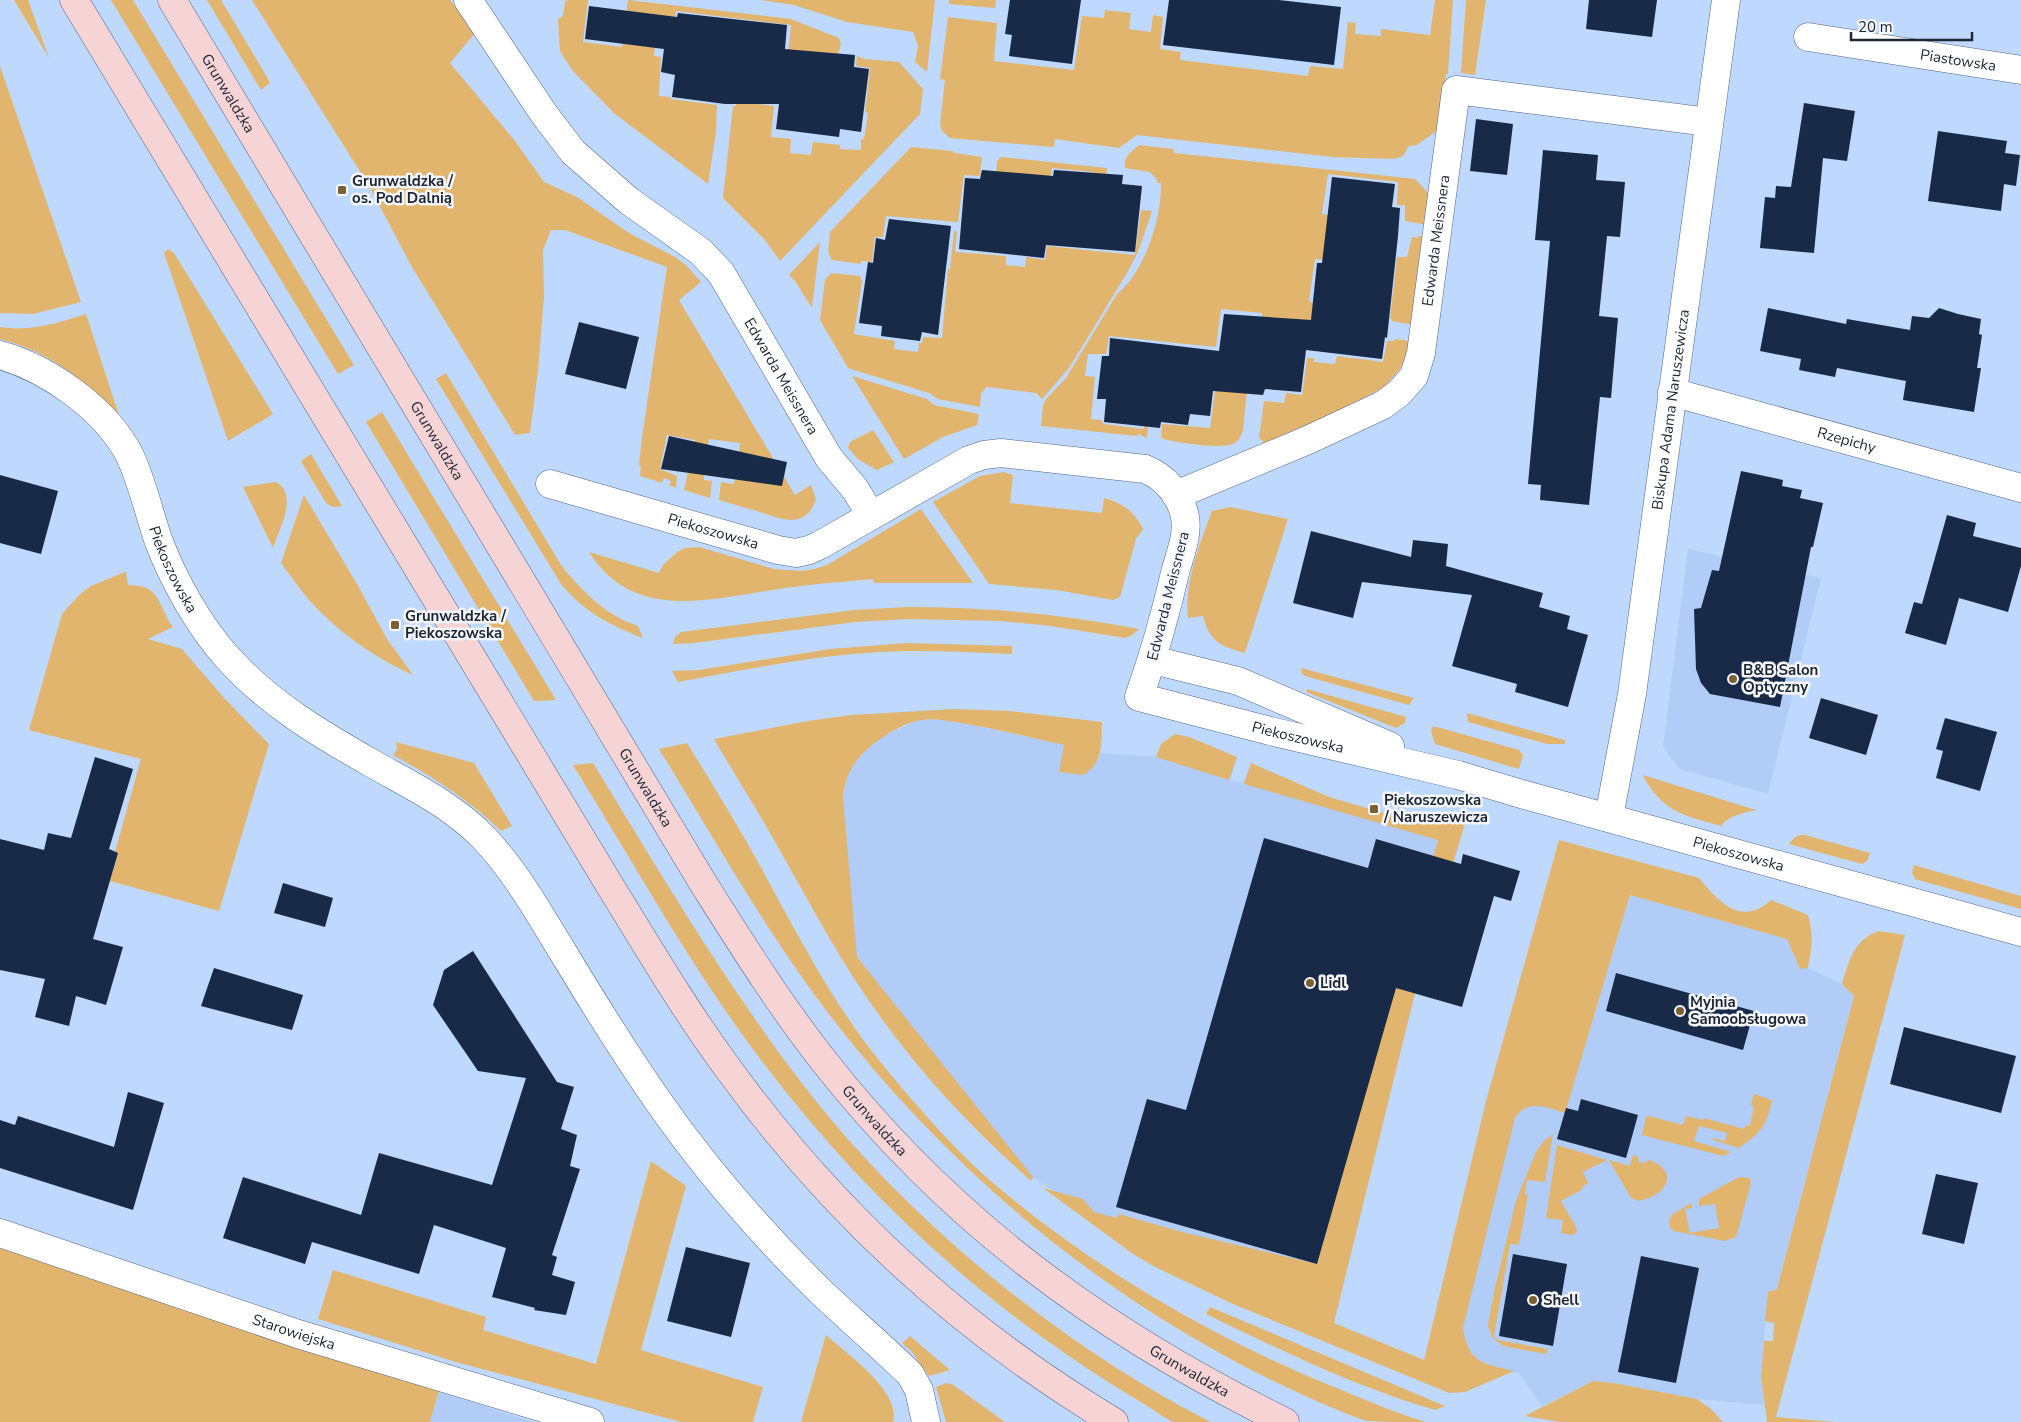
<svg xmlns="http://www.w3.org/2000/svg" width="2021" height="1422" viewBox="0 0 2021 1422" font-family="'Nunito Sans',sans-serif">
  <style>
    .built { fill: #b0ccf7 }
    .green { fill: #e1b56d }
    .building { fill: #182a47 }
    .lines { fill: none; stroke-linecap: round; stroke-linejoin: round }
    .minor-casing { stroke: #516687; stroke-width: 29 }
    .secondary-casing { stroke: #516687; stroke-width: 29 }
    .minor { stroke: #fff; stroke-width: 28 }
    .secondary { stroke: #f6d3d4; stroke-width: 28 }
    .poi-dot { fill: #7b6032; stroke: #f5f7fb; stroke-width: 2 }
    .labels { text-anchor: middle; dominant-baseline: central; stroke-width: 5; stroke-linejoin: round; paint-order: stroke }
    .street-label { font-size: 15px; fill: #1d2634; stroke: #f5f7fb }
    .poi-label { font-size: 15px; font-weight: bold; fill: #1d2634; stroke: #f5f7fb; text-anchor: start }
  </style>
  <rect width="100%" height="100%" fill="#bfd8fe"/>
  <!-- built -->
  <path class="built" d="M1688 549 1821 578 1768 794 1680 769 1663 747Z
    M930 719 968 724 1064 745 1099 759 1100 753 1156 757 1161 744 1175 734 1189 737 1237 757 1230 780 1243 783 1251 763 1329 797 1417 823H1465L1415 993 1333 1323 1159 1260 1032 1177 854 958 843 798 848 773 858 758 880 738 919 720Z
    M1630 895 1787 939 1799 968H1808L1842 984 1854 996 1777 1289 1768 1293 1761 1377 1764 1405 1697 1399 1614 1383 1593 1381 1542 1406 1519 1373 1484 1364 1477 1360 1467 1346 1464 1338 1463 1328 1511 1127 1519 1112 1530 1105H1538L1565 1112Z
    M439 1391 532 1422H430Z"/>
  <!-- green -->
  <path class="green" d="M14 0H28L49 58Z
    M111 0H133L354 365 338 374Z
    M207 0H221L267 77 270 83 261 90Z
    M252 0H450L477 31 450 63 515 141 544 182 577 197 629 233 675 257 686 265 701 282 679 300 795 495 811 485 816 499C806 530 782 519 760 512 746 508 732 504 719 500L721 482 734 484 740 443 709 439 704 475V480L712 481 710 498 684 490 695 440 667 435 660 469 677 476 676 488 669 485 671 481 664 478 662 483 640 476 641 466 639 465 642 438 667 267 565 230H551L543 250 544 296 538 371 530 433 515 435 412 267 368 184Z
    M569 0H588L583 42 622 47 628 0 791 19 839 38 841 44 836 63 787 64 791 25 676 11 673 29 657 28 654 56 661 57 659 96 671 97V99L717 105 716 132 708 184 615 114 572 70 560 51 558 19 563 16 565 1Z
    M761 0H935L927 72 915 62 918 46 913 32 847 22 794 5Z
    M949 0H996L995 8 949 4Z
    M1435 0H1453L1448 74H1446L1438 130 1417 145 1409 146 1403 156 1394 159 1333 157 1137 135 1119 148 1055 139 1054 147 950 138 942 131 940 124 945 80 940 79 948 17 997 23 994 61 1074 70 1082 16 1104 18 1105 10 1131 13 1129 29 1151 32 1153 15 1163 17 1160 49 1181 52 1180 60 1308 76 1310 66 1343 69 1348 22 1356 23 1355 34 1381 36V29L1430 35Z
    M1466 0H1486L1475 75 1461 73Z
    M857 56 865 59 899 62 923 89 920 114 780 261 765 240 723 198 733 106H736V101L774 106 771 137 791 139 790 153 811 155 813 142 840 145V149L861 150V139H864L868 113 865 112 870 68 856 66Z
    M0 66 81 302 33 314 0 313Z
    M1139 145 1174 149V153L1415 179 1429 194 1428 225 1405 221V205H1397L1398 182 1328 174 1322 214 1330 215 1326 260 1315 259 1309 301 1315 304 1313 329 1262 321V313L1221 309 1216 347 1109 336 1106 354H1088L1085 376 1095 377 1091 419 1101 420 1104 424 1144 429 1145 425 1148 426 1147 438 1138 434 1137 436 1041 426 1043 405 1046 399 1066 378 1117 294C1145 272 1162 217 1161 183H1157V180L1150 172 1125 168C1123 157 1131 152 1139 145Z
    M911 147 952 151 955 153 982 157 980 176 964 175 958 222 886 216 883 237H875L872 262 861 261V264L832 260 828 252 830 232Z
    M1001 157 1107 168 1106 180 1093 179V172L1052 168 1049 190 996 179 997 161Z
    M1141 210 1152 211 1138 252 1127 273 1069 368 1042 399 1036 393 987 387 981 393 980 407 938 399 929 393 848 368 820 320 825 280 831 273 860 276 862 281 854 334 895 341 894 349 918 352 919 343H922L923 337 942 338 948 269H950L954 231H957L955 252 1006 256V265L1025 267 1026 257 1045 260 1047 246 1135 255Z
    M1418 236H1425L1413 325 1392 321V319H1390L1397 257H1407L1412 237 1418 238Z
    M820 242 812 308 795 281 789 275Z
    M168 249 174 253 273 414 228 441 164 253Z
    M86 314 115 403 119 414C80 378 52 353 0 339V327C29 332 58 323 86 314Z
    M1395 339 1410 341 1409 350 1400 369 1383 388 1323 418 1261 446 1263 441 1259 438 1264 401 1284 403 1286 393 1302 395 1307 358H1314V362L1335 364 1337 356 1383 362 1387 341H1394Z
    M446 373 561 565C582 591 605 615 638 626L643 638C611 626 583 611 561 584L436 379Z
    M852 376 927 399 934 405 979 414 977 425 943 437 904 459Z
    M1247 389 1243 431C1241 436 1239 441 1233 444 1221 449 1174 443 1161 438L1162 424 1210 428 1215 391Z
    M382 412 556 700 534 701 366 422Z
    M873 430 894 462 877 470 859 460 848 448 850 442Z
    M311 454 342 506 333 507 326 503 301 461Z
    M1004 472 1013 475 1010 503 1102 513 1104 498C1123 503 1135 512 1143 529L1136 539 1120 597 1113 600 1056 590 989 584 933 502 980 476Z
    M276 482C299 495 279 529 273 548L243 487Z
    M304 495 357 584 387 639 413 675C373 657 338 632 309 600 299 588 290 575 281 563Z
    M1230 507 1288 519 1245 653C1220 646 1210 642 1203 616L1188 618C1184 583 1200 543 1212 511Z
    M921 509 973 583H874L873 579C842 582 810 584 779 589 710 599 634 623 589 552L659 573 663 565 677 552 685 548 699 547 774 569 802 571 814 569 827 565Z
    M125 572H126L128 585C162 585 157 605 173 627L148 639 182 649 225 699 269 744 219 911 110 881 118 853 115 852 141 759 29 730 62 614 79 595 91 586Z
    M907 607C987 607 1061 614 1139 629L1131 636 1125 638 1051 626 1000 621 907 619 855 622 694 643 673 644 675 637 681 632 854 610Z
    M907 643 1012 646V654C963 652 915 649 867 653 803 657 741 671 678 682L672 671 699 670 830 649Z
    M1301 668 1414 698 1409 705 1305 676 1302 673Z
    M1307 689 1406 717 1405 723 1396 728 1306 692Z
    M955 709 1009 711 1102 722C1101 743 1104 761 1084 775L1059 772 1064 745C1028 737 992 728 955 722 944 721 933 718 921 720 904 723 884 735 871 746 854 760 845 775 843 798L857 957 1033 1177 1031 1181C976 1132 925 1079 882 1019 842 965 811 905 778 847 758 811 735 775 714 739L808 721 851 715Z
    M1467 713 1565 740V744H1547L1468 722Z
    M1433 726 1519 750 1523 755 1519 769 1435 744 1431 731Z
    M1175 734 1189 737 1237 757 1229 780 1156 757 1161 744Z
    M396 742 474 763 512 826 501 831C469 800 433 777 393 755L397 749Z
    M687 743C708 777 729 811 749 846 789 917 827 996 878 1059 913 1102 957 1153 999 1188 1101 1273 1217 1340 1339 1389 1368 1401 1396 1413 1426 1422 1409 1422 1384 1422 1368 1421 1355 1418 1341 1411 1328 1406 1288 1389 1248 1369 1209 1347 1059 1262 930 1147 825 1009 763 927 713 836 659 749Z
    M593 763C661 874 727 987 808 1091 909 1221 1064 1348 1211 1422 1200 1422 1184 1422 1174 1422 1165 1419 1157 1412 1149 1407 1121 1390 1093 1373 1066 1354 947 1272 844 1171 758 1056 689 964 633 862 573 765Z
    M1251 763 1329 797 1417 823H1465L1415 993 1334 1323 1424 1360 1486 1101 1559 840 1699 878C1719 902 1741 927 1771 900L1808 915C1814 938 1812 945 1808 968L1800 969 1787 939 1630 895 1565 1113C1545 1107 1528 1099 1515 1118L1463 1328C1468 1363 1484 1364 1514 1371L1465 1392 1449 1393 1233 1304 1157 1268 1133 1254 1043 1188 1083 1199 1094 1212 1117 1218 1119 1214 1182 1232 1317 1264 1438 840 1244 784Z
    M1643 776V775L1759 811 1756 810C1743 813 1728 816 1721 826 1683 815 1664 813 1643 776Z
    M1800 835H1805L1870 853 1867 861 1862 864 1789 844 1795 837Z
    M1914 865 2021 896V909L1915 879 1912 873Z
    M1879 931 1905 935 1776 1417 1835 1422H1767L1761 1377 1764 1341H1773L1774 1323 1765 1321 1768 1292 1777 1289 1854 996 1842 984C1849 961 1854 939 1879 931Z
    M1754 1094 1772 1100C1766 1127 1761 1132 1739 1148L1713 1140V1138L1725 1141 1727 1133 1699 1126 1694 1141 1731 1152 1723 1156 1642 1135 1646 1117 1649 1116 1683 1125 1686 1116 1703 1120 1704 1118 1744 1129 1746 1125 1750 1126 1754 1107 1751 1105Z
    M1553 1134 1545 1182 1527 1180 1525 1194 1528 1195 1519 1245 1510 1244 1494 1336 1498 1340 1548 1349 1546 1354 1503 1346 1492 1337 1488 1325 1495 1288 1516 1201 1536 1152 1544 1141Z
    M1557 1145 1607 1160 1583 1172 1588 1183 1582 1187 1583 1189 1561 1201 1577 1229 1576 1233 1573 1235 1561 1233 1563 1220 1546 1218Z
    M1633 1155 1638 1157 1639 1162 1645 1163 1648 1160C1660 1163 1673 1173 1664 1187 1660 1194 1647 1199 1639 1201L1631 1198 1609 1160 1630 1166Z
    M651 1161 686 1186 641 1350 763 1387 753 1422H681L456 1362 318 1319 333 1270 486 1317 483 1330 596 1364Z
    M1739 1177 1750 1178 1751 1183 1736 1237 1725 1241 1674 1231 1670 1228 1669 1220 1673 1214 1691 1203 1692 1208 1685 1209 1690 1233 1719 1228 1715 1204 1699 1206V1199Z
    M0 1246 296 1348 439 1391 430 1422H0Z
    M1210 1307 1445 1406 1435 1410C1356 1387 1280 1350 1206 1314Z
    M826 1335C846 1353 902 1392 893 1422H801Z
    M910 1336 950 1370 929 1376 912 1352 902 1343Z
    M1593 1381 1614 1383 1697 1399 1711 1409 1723 1422H1560L1525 1416Z
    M946 1383 952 1384 1005 1422H946L936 1387Z"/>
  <!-- building -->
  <path class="building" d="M1010 0H1081L1072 64 1009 56 1012 35 1005 34Z
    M1169 0H1279L1341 7 1334 65 1163 45Z
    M1589 0H1657L1652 37 1586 29Z
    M589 6 677 17 678 13 787 25 785 49 855 55 854 67 869 69 861 132 840 129 839 137 776 129 779 104H725L672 97 675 75 661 72 664 49 585 39Z
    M1804 103 1855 111 1847 161 1823 158 1814 253 1760 248 1765 197 1775 198 1776 186 1791 187Z
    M1476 119 1513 124 1507 175 1470 171Z
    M1938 131 2007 141 2005 153 2020 155 2016 186 2004 184 2001 211 1928 201Z
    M1543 150 1598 155 1596 180 1625 182 1620 237 1607 236 1599 316 1618 318 1611 398 1600 397 1589 505 1540 500 1541 485 1528 484 1550 241 1535 240Z
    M982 170 1053 176 1054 170 1123 175 1122 184 1142 186 1135 252 1046 245 1044 258 959 249 965 178 980 179Z
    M1332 177 1395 184 1392 207 1400 208 1398 236 1387 338 1385 337 1382 359 1306 350 1301 392 1265 389 1263 395 1213 391 1210 416 1190 414 1188 425 1161 422 1160 428 1104 422 1106 399H1097L1102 356H1109L1110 338 1219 351 1224 314 1311 320 1317 263H1322Z
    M889 219 951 226 938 335 922 332 920 341 881 336 882 326 859 323 868 262 873 263 876 238 885 240Z
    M1768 308 1846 324 1847 319 1910 330 1912 316 1929 318 1939 308 1958 314 1981 319 1979 334 1982 335 1977 368H1981L1974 412 1903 400 1906 381 1837 368 1835 377 1799 370 1801 359 1760 351Z
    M579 322 639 337 626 389 565 374Z
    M669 436 787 462 782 486 661 469Z
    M1741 471 1783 480 1782 486 1802 490 1800 498 1823 503 1813 547H1811L1780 707 1710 694 1701 683 1696 669 1694 609 1701 608 1712 570 1719 571Z
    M0 475 58 491 41 554 0 543Z
    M1947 515 1976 523 1973 536 2021 548V566L2008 612 1959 598 1946 645 1905 633 1914 602 1922 604Z
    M1311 531 1411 557 1413 540 1448 544 1446 566 1543 593 1539 607 1570 616 1567 629 1588 635 1568 707 1515 692 1517 684 1452 666 1472 595 1362 582 1353 618 1293 603Z
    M1821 698 1878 715 1866 755 1809 738Z
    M1945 718 1997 732 1980 791 1936 778 1943 751 1936 749Z
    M95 757 133 769 109 849 118 853 93 939 123 947 106 1005 76 996 69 1026 35 1017 45 979 0 970V839L44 850 48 833 71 838Z
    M1264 838 1368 868 1376 839 1461 864 1463 854 1520 871 1511 901 1494 896 1462 1007 1396 988 1317 1264 1116 1207 1147 1099 1186 1110Z
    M283 883 333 898 325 927 274 913Z
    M473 951 557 1082 574 1087 561 1129 577 1135 570 1166 580 1169 552 1255 557 1257 552 1275 575 1282 566 1315 534 1310 535 1308 492 1297 506 1248 434 1225 419 1274 312 1242 305 1264 223 1238 243 1177 361 1215 379 1153 492 1185 526 1078 478 1071 433 1005 444 970Z
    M214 968 303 995 292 1030 201 1006Z
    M1616 973 1754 1011 1743 1050 1606 1011Z
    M1904 1027 2016 1056 2001 1113 1890 1084Z
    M128 1092 164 1103 133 1210 0 1168V1120L15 1125 18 1116 114 1147Z
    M1581 1099 1638 1115 1626 1158 1557 1139 1566 1108 1578 1111Z
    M1936 1174 1978 1183 1964 1244 1922 1234Z
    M686 1247 750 1263 731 1337 667 1321Z
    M1513 1254 1567 1264 1553 1346 1499 1336Z
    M1641 1256 1699 1268 1676 1383 1618 1372Z"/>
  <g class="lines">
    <defs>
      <g id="minor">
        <path id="s1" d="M468 0 544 114 573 152 629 201 701 252 721 273 829 458 855 489 871 515"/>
        <path id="s2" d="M1808 37 2021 70"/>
        <path id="s3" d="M0 355C49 369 107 410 130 456 143 484 149 514 159 542 174 581 199 626 227 657 268 703 320 734 373 764 412 786 452 805 484 838 518 874 541 917 567 959 596 1007 626 1055 658 1101 706 1170 762 1234 822 1293 851 1320 881 1346 910 1374L919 1390 926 1422"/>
        <path id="s4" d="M1672 392 2021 488"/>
        <path id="s5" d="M550 484 778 550 796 553 809 550 820 545 969 460 984 455 1001 453 1145 469C1165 477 1181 495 1185 517 1188 534 1181 552 1176 569 1166 612 1154 655 1139 697L1270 731 1458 775 1525 795 2021 932"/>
        <path id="s6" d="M1176 495 1308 440 1383 405 1399 393 1414 376 1421 353 1456 90 1709 122"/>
        <path d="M1153 660 1238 681 1390 746"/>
        <path id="s7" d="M1609 817 1632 694 1726 0"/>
        <path id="s8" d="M0 1233 298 1334 590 1422"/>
      </g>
      <g id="secondary">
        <path d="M74 0 612 889C649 949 685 1010 727 1067 831 1211 962 1331 1114 1422"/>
        <path id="s9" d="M172 0 703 883C741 943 779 1004 823 1060 950 1222 1102 1332 1285 1422"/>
      </g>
    </defs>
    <!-- minor casing -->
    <use href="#minor" class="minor-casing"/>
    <!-- secondary casing -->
    <use href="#secondary" class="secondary-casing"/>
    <!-- minor -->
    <use href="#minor" class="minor"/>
    <!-- secondary -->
    <use href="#secondary" class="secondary"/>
  </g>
  <!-- markers -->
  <g class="poi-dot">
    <rect x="337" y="185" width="10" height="10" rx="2.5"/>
    <rect x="390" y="620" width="10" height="10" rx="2.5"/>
    <circle cx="1733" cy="679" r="5"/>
    <rect x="1369" y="804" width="10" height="10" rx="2.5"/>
    <circle cx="1310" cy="983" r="5"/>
    <circle cx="1680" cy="1011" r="5"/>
    <circle cx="1533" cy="1300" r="5"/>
  </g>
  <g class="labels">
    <!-- street labels -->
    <g class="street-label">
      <text stroke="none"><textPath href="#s2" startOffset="152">Piastowska</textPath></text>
      <text stroke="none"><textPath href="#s9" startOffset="109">Grunwaldzka</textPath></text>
      <text stroke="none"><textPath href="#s6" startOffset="406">Edwarda Meissnera</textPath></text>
      <text stroke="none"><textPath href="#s1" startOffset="496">Edwarda Meissnera</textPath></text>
      <text stroke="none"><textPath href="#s7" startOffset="412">Biskupa Adama Naruszewicza</textPath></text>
      <text stroke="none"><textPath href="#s4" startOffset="181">Rzepichy</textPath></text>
      <text stroke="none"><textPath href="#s9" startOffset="514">Grunwaldzka</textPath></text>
      <text stroke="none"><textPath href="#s5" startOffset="170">Piekoszowska</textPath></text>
      <text stroke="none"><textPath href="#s3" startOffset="290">Piekoszowska</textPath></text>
      <text transform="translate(1168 596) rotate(-76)">Edwarda Meissnera</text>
      <text stroke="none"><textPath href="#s5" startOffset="1046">Piekoszowska</textPath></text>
      <text stroke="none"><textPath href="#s9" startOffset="919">Grunwaldzka</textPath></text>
      <text stroke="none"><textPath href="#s5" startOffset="1502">Piekoszowska</textPath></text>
      <text stroke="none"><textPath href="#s9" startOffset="1324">Grunwaldzka</textPath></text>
      <text stroke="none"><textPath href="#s8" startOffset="310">Starowiejska</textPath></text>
      <text stroke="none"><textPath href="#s9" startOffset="1728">Grunwaldzka</textPath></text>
    </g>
    <!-- poi labels -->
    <g class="poi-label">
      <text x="352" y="181">Grunwaldzka /<tspan x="352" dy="17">os. Pod Dalnią</tspan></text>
      <text x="405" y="616">Grunwaldzka /<tspan x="405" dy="17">Piekoszowska</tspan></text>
      <text x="1743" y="670">B&amp;B Salon<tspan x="1743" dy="17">Optyczny</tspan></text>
      <text x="1384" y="800">Piekoszowska<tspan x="1384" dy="17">/ Naruszewicza</tspan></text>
      <text x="1320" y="983">Lidl</text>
      <text x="1690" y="1002">Myjnia<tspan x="1690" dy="17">Samoobsługowa</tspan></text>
      <text x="1543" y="1300">Shell</text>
    </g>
  </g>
  <!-- scale -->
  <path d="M1851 32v8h121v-8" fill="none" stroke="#1d2634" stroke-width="2.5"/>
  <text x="1858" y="32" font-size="15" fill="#1d2634" stroke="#f5f7fb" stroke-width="4" paint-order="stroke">20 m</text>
</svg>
